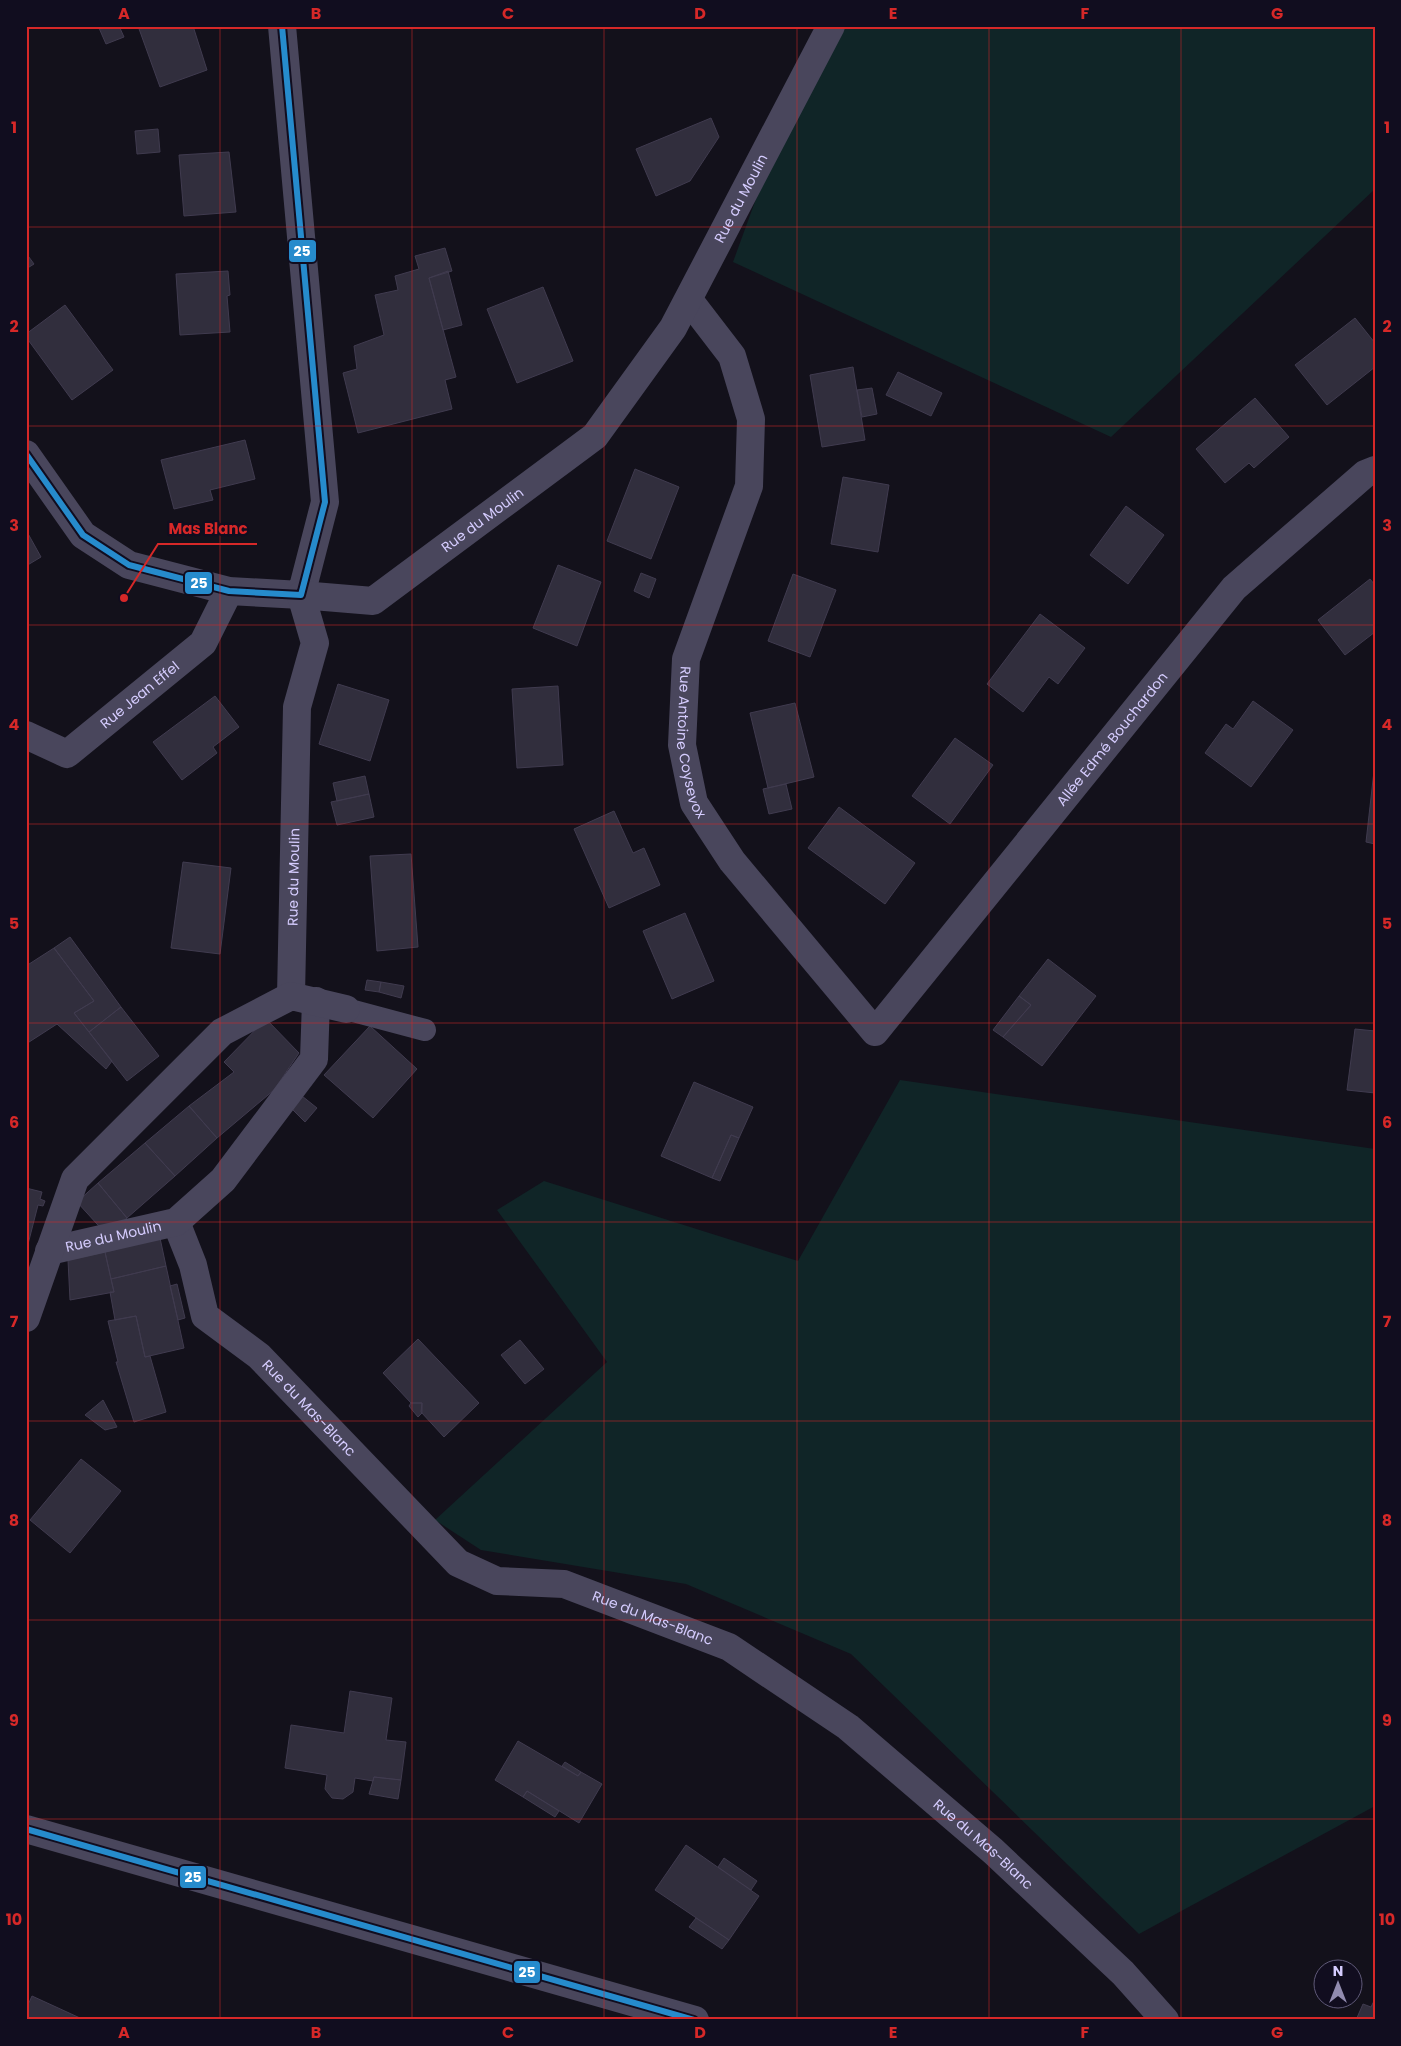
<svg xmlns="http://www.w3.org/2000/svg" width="1401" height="2046" viewBox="0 0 1401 2046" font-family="Poppins,sans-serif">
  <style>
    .green { fill: #102527 }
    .building { fill: #312e3d; stroke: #403b4f }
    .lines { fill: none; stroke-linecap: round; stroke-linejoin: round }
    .service { stroke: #49465c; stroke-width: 22 }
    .minor { stroke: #49465c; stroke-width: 28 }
    .tertiary { stroke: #49465c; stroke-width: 28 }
    .bus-1-casing { stroke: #110d1f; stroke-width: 10 }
    .bus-1 { stroke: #268bcc; stroke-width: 6 }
    .grid { fill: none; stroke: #d62828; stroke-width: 1; stroke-opacity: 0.55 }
    .labels { text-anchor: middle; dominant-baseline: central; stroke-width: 4.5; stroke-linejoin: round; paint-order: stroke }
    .street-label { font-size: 14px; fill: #d5ccfe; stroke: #110d1f }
    .leader { fill: none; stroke: #d62828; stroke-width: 2 }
    .callout-dot { fill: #d62828; stroke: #110d1f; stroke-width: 2 }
    .callout-label { font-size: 15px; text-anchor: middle; font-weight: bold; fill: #d62828; stroke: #110d1f; stroke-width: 4.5; stroke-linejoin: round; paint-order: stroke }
    .line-badge { stroke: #110d1f; stroke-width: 2 }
    .badge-label { font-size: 14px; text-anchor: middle; font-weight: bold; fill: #fff }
    .neatline { fill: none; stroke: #d62828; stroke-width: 2 }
    .grid-label { font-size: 16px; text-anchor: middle; font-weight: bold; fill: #d62828 }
  </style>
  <rect width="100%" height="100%" fill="#13111b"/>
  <!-- green -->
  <path class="green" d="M819 26H1375V189L1111 437 733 262Z
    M900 1080 1375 1149V1806L1139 1934 851 1654 686 1584 481 1550 435 1520 607 1362 497 1210 544 1181 798 1261Z"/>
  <!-- building -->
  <path class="building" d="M104 26H119L124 37 106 44 99 28Z
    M138 26H193L207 70 160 87Z
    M711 118 719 137 690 181 656 196 636 149Z
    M158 129 160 152 137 154 135 131Z
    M229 152 236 212 184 216 179 155Z
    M445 248 452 271 429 278 456 377 445 380 452 409 358 433 343 373 357 369 354 346 384 335 375 295 398 290 395 276 419 269 415 256Z
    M26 253 34 264 26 269Z
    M228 271 230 295 227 296 230 332 180 335 176 274Z
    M448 271 462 325 443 330 429 278Z
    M543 287 573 361 517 383 487 309Z
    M65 305 113 370 72 400 26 337V334Z
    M1355 318 1375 343V367L1327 405 1295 365Z
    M853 367 865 440 822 447 810 375Z
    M898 372 942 393 931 416 886 395Z
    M872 388 877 414 862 417 857 390Z
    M1255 398 1289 437 1254 468 1249 463 1225 483 1196 449Z
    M245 440 255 479 210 490 213 500 174 509 161 460Z
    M635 469 679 487 651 559 607 541Z
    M843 477 889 485 878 552 831 544Z
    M1126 506 1164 535 1128 584 1090 555Z
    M26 530 41 557 26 566Z
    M558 565 601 582 577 646 533 628Z
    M641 573 656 579 649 598 634 591Z
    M793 574 836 590 810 657 768 641Z
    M1370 579 1375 585V632L1345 655 1318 620Z
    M1040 614 1085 648 1058 684 1049 677 1023 712 987 684Z
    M338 684 389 700 370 761 319 744Z
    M558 686 563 765 517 768 512 689Z
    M215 696 239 727 213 747 217 753 182 780 153 742Z
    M1253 701 1293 730 1251 787 1205 753 1226 724 1233 729Z
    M795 703 814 777 768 788 750 713Z
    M955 738 993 765 950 824 912 796Z
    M1375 762V844L1366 842Z
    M365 776 369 794 337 801 333 783Z
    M786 784 792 809 769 814 763 789Z
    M369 794 374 817 337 825 331 802Z
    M839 807 915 863 885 904 808 848Z
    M614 811 633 853 644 848 660 885 609 908 574 829Z
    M411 854 418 947 377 951 370 856Z
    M183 862 231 868 220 954 171 948Z
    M685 913 714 981 672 999 643 931Z
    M70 937 121 1007 89 1032 74 1013 94 1001 54 948Z
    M54 948 94 1001 74 1013 112 1061 106 1069 57 1024 26 1044V966Z
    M1048 959 1096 996 1042 1066 1003 1037 1031 1005 1019 996Z
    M367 980 381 982 379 992 365 990Z
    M381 982 404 986 401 998 379 992Z
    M1019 996 1031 1005 1003 1037 993 1030Z
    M121 1007 159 1056 127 1081 89 1032Z
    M266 1019 299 1053 274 1090 217 1138 189 1106 234 1072 224 1062Z
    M370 1026 417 1069 373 1118 324 1075Z
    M1355 1029 1375 1031V1093L1347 1090Z
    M694 1082 753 1107 739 1138 731 1135 712 1178 661 1156Z
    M302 1096 317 1108 305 1122 292 1109Z
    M189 1106 217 1138 175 1176 145 1143Z
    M731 1135 739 1138 720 1181 712 1178Z
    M145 1143 175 1176 127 1218 98 1183Z
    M98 1183 127 1218 107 1235 77 1202Z
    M26 1188 42 1192 40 1199 45 1201 43 1206 38 1205 26 1252Z
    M160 1238 166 1266 111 1279 105 1252Z
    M105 1252 114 1292 70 1300 68 1260Z
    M166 1266 184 1348 145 1357 136 1316 115 1320 110 1292H114L111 1279Z
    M177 1284 185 1318 178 1320 170 1286Z
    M136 1316 145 1357 150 1356 166 1412 134 1422 116 1362H118L108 1321Z
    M418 1339 479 1403 444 1437 421 1412 422 1403H411L383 1373Z
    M520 1340 544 1369 525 1384 501 1355Z
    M103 1400 117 1427 105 1430 85 1415Z
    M411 1403H422V1413L418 1417 409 1406Z
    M81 1459 121 1491 70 1553 30 1520Z
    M350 1691 392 1698 386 1740 406 1742 401 1780 374 1777 373 1781 355 1778 353 1792 343 1799 332 1798 325 1789 327 1775 285 1768 291 1725 344 1733Z
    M518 1741 578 1776 581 1772 602 1784 579 1823 527 1791 523 1797 495 1780Z
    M565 1762 581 1772 578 1776 562 1766Z
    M374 1777 401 1780 398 1799 369 1794Z
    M527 1791 559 1811 555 1817 523 1797Z
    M686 1845 759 1896 729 1940 655 1890Z
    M724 1858 757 1881 751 1890 718 1867Z
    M696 1918 729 1940 722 1949 689 1927Z
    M32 1996 80 2018 79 2020H26V2009Z
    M1375 1999V2020H1356L1363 2004 1371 2007Z"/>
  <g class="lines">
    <!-- service -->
    <path class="service" d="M346 1009 425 1030"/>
    <!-- minor -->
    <g class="minor">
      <path id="s1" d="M689 300 732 356 751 419 749 486 686 659 682 745 694 803 732 861 875 1032 1234 588 1365 474 1375 470"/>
      <path d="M26 454 83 535 129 565 229 591 301 595 325 502 282 26"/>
      <path id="s2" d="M26 735 67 754 203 643 229 591"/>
      <path id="s3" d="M291 996 297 707 315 643 301 595 373 601 595 436 673 328 831 26"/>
      <path id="s4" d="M176 1222 193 1265 205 1316 259 1356 458 1563 497 1581 564 1584 729 1647 848 1727 993 1851 1123 1973 1165 2020"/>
      <path id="s5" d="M49 1251 176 1222 223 1180 314 1059 316 1001"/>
      <path d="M26 1318 75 1179 222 1032 291 996 346 1009"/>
    </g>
    <!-- tertiary -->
    <path class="tertiary" d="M26 1829 695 2020"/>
    <defs>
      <path id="bus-1" d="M26 454 83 535 129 565 229 591 301 595 325 502 282 26
        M26 1829 694 2020"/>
    </defs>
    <!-- bus-1 casing -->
    <use href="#bus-1" class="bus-1-casing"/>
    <!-- bus-1 -->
    <use href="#bus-1" class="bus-1"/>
  </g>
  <!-- grid -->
  <path class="grid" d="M220 26V2020M412 26V2020M604 26V2020M797 26V2020M989 26V2020M1181 26V2020M26 227H1375M26 426H1375M26 625H1375M26 824H1375M26 1023H1375M26 1222H1375M26 1421H1375M26 1620H1375M26 1819H1375"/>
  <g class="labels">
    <!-- street labels -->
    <g class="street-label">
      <text stroke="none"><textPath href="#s3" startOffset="1034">Rue du Moulin</textPath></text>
      <text stroke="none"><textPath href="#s3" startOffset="614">Rue du Moulin</textPath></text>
      <text stroke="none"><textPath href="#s2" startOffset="139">Rue Jean Effel</textPath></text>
      <text stroke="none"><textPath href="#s1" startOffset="1202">Allée Edmé Bouchardon</textPath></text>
      <text stroke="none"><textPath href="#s1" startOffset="472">Rue Antoine Coysevox</textPath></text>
      <text stroke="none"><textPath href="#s3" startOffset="119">Rue du Moulin</textPath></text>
      <text stroke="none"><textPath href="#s5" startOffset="66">Rue du Moulin</textPath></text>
      <text stroke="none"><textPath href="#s4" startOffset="238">Rue du Mas-Blanc</textPath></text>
      <text stroke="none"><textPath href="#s4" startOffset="658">Rue du Mas-Blanc</textPath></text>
      <text stroke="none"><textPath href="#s4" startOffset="1062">Rue du Mas-Blanc</textPath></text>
    </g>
  </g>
  <!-- callouts -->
  <path class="leader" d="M124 598L158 544H257"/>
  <circle class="callout-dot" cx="124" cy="598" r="5"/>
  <g class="callout-label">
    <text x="208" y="534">Mas Blanc</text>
  </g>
  <g class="line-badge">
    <rect x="288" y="239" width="29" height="24" rx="5" fill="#268bcc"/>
    <rect x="184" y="571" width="29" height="24" rx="5" fill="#268bcc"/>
    <rect x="179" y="1865" width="28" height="24" rx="5" fill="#268bcc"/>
    <rect x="513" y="1960" width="28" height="24" rx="5" fill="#268bcc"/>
  </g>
  <g class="badge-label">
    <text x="302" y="256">25</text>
    <text x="199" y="588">25</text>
    <text x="193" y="1882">25</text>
    <text x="527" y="1977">25</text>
  </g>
  <!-- border -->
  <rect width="1401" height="2046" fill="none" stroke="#110d1f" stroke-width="55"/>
  <!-- north arrow -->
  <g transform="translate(1338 1984)"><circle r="24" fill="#110d1f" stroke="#5f5978"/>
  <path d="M0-4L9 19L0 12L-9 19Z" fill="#918baf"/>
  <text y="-8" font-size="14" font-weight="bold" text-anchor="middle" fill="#d5ccfe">N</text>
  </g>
  <rect x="28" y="28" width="1346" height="1990" class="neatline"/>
  <g class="grid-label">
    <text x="124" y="19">A</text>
    <text x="316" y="19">B</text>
    <text x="508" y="19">C</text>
    <text x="700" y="19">D</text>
    <text x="893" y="19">E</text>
    <text x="1085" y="19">F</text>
    <text x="1277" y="19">G</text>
    <text x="14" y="133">1</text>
    <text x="1387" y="133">1</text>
    <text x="14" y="332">2</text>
    <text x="1387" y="332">2</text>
    <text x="14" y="531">3</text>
    <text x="1387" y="531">3</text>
    <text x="14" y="730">4</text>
    <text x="1387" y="730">4</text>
    <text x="14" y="929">5</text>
    <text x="1387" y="929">5</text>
    <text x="14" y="1128">6</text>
    <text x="1387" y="1128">6</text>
    <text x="14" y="1327">7</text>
    <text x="1387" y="1327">7</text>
    <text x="14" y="1526">8</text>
    <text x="1387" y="1526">8</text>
    <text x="14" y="1726">9</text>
    <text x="1387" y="1726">9</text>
    <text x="14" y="1925">10</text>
    <text x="1387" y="1925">10</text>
    <text x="124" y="2038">A</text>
    <text x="316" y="2038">B</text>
    <text x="508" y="2038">C</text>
    <text x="700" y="2038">D</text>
    <text x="893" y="2038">E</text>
    <text x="1085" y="2038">F</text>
    <text x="1277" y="2038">G</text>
  </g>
</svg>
